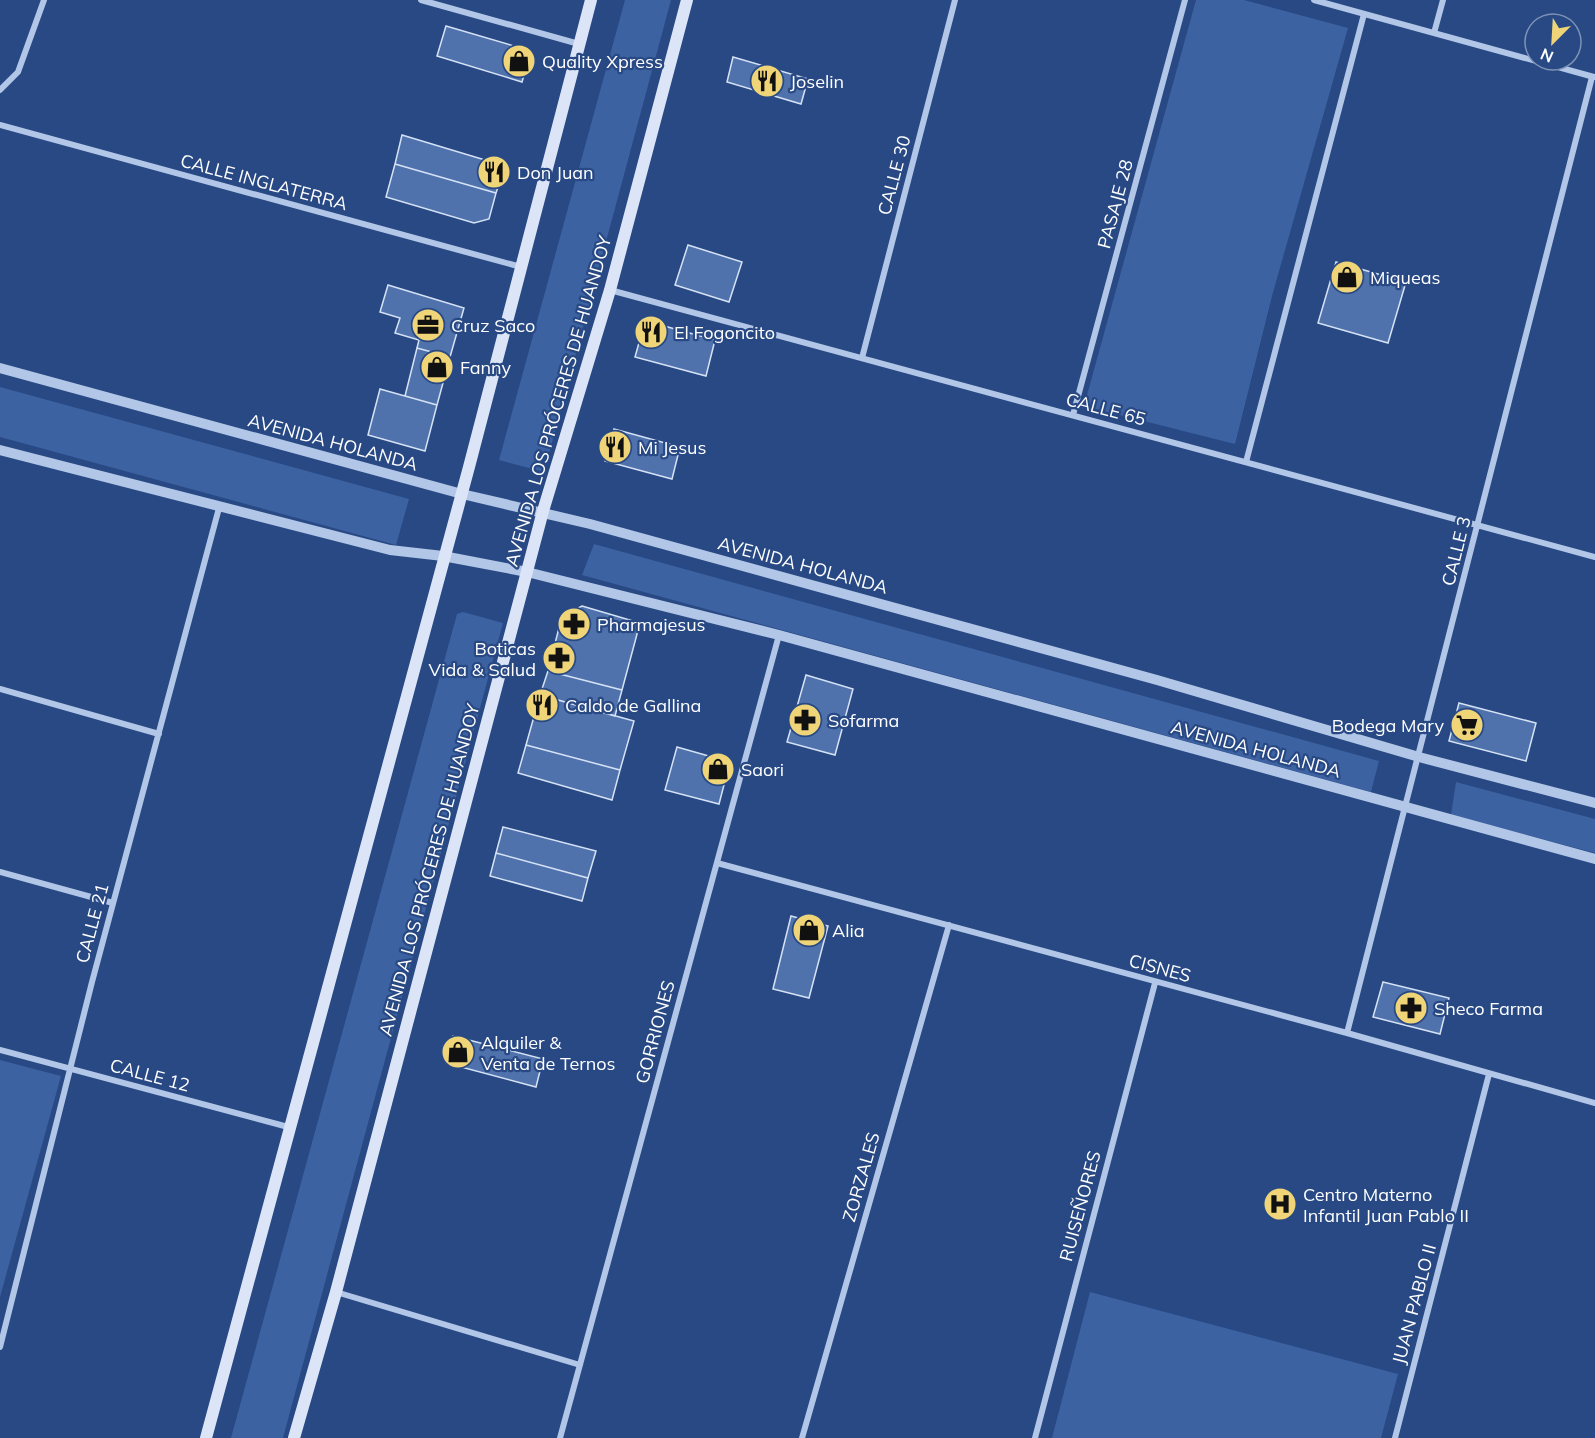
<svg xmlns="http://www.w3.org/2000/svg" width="1595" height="1438" viewBox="0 0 1595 1438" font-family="Mulish,sans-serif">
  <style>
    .green { fill: #3c62a1 }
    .building { fill: #5072ac; stroke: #d5e2f6; stroke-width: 1.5 }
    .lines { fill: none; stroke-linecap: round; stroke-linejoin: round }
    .minor { stroke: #b2c6e7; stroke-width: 6 }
    .tertiary { stroke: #b2c6e7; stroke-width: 10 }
    .secondary { stroke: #dbe5f7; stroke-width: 12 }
    .labels { text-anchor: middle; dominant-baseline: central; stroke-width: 4.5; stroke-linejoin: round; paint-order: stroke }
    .poi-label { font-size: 18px; fill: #fff; stroke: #284984; text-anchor: start }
    .street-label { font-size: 18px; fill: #fff; stroke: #284984 }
  </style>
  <rect width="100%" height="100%" fill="#284984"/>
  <!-- green -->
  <path class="green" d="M625 0H671L544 472 499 460Z
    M1196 0H1244L1348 28 1272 296 1235 444 1084 406Z
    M0 387 409 499 396 545 0 437Z
    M594 544 1379 761 1371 792 582 575Z
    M463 612 503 623 283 1438H231L457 614Z
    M1456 782 1595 819V853L1451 815Z
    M0 1060 61 1076 0 1297Z
    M1090 1292 1398 1374 1381 1438H1052Z"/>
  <!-- building -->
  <path class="building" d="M446 26 531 51 522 82 437 56Z
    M733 57 808 79 801 104 727 82Z
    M402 135 505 166 496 193 395 164Z
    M395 164 496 193 489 219 474 223 386 197Z
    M688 245 742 262 729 302 675 285Z
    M1336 262 1406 282 1388 343 1318 323Z
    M388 285 464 308 450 357 417 348 419 340 395 333 400 318 380 312Z
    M657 324 715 340 706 376 635 357 642 332Z
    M417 348 450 357 437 405 405 396Z
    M380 389 437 405 425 451 368 435Z
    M614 429 680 447 672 479 605 461Z
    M582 606 640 623 622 690 548 671 562 616Z
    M548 671 622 690 615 716 540 695Z
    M806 675 853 689 835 755 787 742Z
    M540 695 634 721 620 770 526 745Z
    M1459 703 1536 723 1526 761 1449 741Z
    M526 745 620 770 612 800 518 773Z
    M677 747 730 762 719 804 665 790Z
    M503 827 596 851 588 878 496 853Z
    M496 853 588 878 582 901 490 876Z
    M791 916 828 926 809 998 773 989Z
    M1383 982 1449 998 1440 1034 1373 1017Z
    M453 1036 543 1059 536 1087 446 1063Z"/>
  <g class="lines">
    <!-- minor -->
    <path class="minor" d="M421 0 579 44
      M1314 0 1594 77
      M1434 33 1443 0
      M0 90 18 72 44 0
      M0 125 521 267
      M610 290 1595 557
      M862 358 955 0
      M1073 415 1185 0
      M1246 462 1364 14
      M0 689 159 734
      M717 863 1347 1033 1595 1103
      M0 872 113 903
      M1347 1033 1592 77
      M0 1050 292 1128
      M336 1292 580 1365
      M0 1347 92 982 219 508
      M560 1438 779 635
      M802 1438 949 925
      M1035 1438 1155 983
      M1395 1438 1489 1074"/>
    <!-- tertiary -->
    <path class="tertiary" d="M0 368 462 494 590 524 1157 680 1419 757 1595 803
      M0 450 390 550 443 556 527 572 779 635 1595 859"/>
    <!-- secondary -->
    <path class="secondary" d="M206 1438 469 467 591 0
      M294 1438 336 1292 543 511 610 290 687 0"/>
  </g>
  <!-- icons -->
  <defs>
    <symbol id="shop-disc" viewBox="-11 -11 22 22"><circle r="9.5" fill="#efd578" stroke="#284984"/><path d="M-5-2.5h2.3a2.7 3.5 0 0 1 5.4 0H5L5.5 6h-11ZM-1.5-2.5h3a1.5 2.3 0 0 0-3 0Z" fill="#111"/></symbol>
    <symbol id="restaurant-disc" viewBox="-11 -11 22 22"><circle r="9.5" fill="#efd578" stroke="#284984"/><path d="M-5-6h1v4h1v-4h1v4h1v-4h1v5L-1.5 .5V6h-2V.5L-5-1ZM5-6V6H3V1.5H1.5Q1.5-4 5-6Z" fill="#111"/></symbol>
    <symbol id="office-disc" viewBox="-11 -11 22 22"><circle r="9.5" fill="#efd578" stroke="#284984"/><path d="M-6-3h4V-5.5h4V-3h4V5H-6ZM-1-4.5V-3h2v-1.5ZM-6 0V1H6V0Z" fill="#111"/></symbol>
    <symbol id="pharmacy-disc" viewBox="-11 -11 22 22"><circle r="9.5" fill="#efd578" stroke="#284984"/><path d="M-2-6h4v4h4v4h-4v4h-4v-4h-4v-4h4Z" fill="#111"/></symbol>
    <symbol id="supermarket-disc" viewBox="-11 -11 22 22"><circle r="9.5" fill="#efd578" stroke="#284984"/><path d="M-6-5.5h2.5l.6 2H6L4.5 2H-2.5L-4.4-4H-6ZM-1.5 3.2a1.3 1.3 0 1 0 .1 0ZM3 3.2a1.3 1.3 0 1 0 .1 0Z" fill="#111"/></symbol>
    <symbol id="hospital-disc" viewBox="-11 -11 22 22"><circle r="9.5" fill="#efd578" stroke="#284984"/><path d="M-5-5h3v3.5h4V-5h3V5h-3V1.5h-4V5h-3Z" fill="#111"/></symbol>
  </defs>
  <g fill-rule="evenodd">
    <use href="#shop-disc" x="500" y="42" width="38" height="38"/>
    <use href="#restaurant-disc" x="748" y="62" width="38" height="38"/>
    <use href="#restaurant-disc" x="475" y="153" width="38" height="38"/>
    <use href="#shop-disc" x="1328" y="258" width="38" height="38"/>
    <use href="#office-disc" x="409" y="306" width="38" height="38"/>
    <use href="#restaurant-disc" x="632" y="313" width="38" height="38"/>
    <use href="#shop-disc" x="418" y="348" width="38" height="38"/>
    <use href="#restaurant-disc" x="596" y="428" width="38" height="38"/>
    <use href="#pharmacy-disc" x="555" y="605" width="38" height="38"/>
    <use href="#pharmacy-disc" x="540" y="639" width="38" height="38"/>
    <use href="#restaurant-disc" x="523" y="686" width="38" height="38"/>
    <use href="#pharmacy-disc" x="786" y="701" width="38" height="38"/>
    <use href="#supermarket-disc" x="1448" y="706" width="38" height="38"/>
    <use href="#shop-disc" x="699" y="750" width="38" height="38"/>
    <use href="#shop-disc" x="790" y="911" width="38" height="38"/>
    <use href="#pharmacy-disc" x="1392" y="989" width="38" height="38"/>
    <use href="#shop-disc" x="439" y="1033" width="38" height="38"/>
    <use href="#hospital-disc" x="1261" y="1185" width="38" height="38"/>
  </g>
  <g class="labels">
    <!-- poi labels -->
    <g class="poi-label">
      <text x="542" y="61">Quality Xpress</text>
      <text x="790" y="81">Joselin</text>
      <text x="517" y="172">Don Juan</text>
      <text x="1370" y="277">Miqueas</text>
      <text x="451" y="325">Cruz Saco</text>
      <text x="674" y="332">El Fogoncito</text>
      <text x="460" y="367">Fanny</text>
      <text x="638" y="447">Mi Jesus</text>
      <text x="597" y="624">Pharmajesus</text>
      <text x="536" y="648" text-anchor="end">Boticas<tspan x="536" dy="21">Vida &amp; Salud</tspan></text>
      <text x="565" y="705">Caldo de Gallina</text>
      <text x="828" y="720">Sofarma</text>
      <text x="1444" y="725" text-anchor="end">Bodega Mary</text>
      <text x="741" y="769">Saori</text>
      <text x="832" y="930">Alia</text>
      <text x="1434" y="1008">Sheco Farma</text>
      <text x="481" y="1042">Alquiler &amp;<tspan x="481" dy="21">Venta de Ternos</tspan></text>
      <text x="1303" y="1194">Centro Materno<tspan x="1303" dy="21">Infantil Juan Pablo II</tspan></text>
    </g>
    <!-- street labels -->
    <g class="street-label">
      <text transform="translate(894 175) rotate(-75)">CALLE 30</text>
      <text transform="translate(264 182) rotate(15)">CALLE INGLATERRA</text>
      <text transform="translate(1115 204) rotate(-75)">PASAJE 28</text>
      <text transform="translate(558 401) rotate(-74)">AVENIDA LOS PRÓCERES DE HUANDOY</text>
      <text transform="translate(1106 409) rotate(15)">CALLE 65</text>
      <text transform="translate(333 442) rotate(15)">AVENIDA HOLANDA</text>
      <text transform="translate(1456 551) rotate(-76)">CALLE 3</text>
      <text transform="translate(803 565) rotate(15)">AVENIDA HOLANDA</text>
      <text transform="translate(1256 749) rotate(15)">AVENIDA HOLANDA</text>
      <text transform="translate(429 870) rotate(-75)">AVENIDA LOS PRÓCERES DE HUANDOY</text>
      <text transform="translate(92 923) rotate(-75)">CALLE 21</text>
      <text transform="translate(1160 968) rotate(15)">CISNES</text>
      <text transform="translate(655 1032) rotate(-75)">GORRIONES</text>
      <text transform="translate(150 1075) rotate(15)">CALLE 12</text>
      <text transform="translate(861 1177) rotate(-74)">ZORZALES</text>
      <text transform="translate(1080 1206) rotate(-75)">RUISEÑORES</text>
      <text transform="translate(1414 1304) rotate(-75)">JUAN PABLO II</text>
    </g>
  </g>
  <!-- north arrow -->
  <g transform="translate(1553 42) rotate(204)"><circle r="28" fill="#284984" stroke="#7e92b5" stroke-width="1.5"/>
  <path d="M0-4.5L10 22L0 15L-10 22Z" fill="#efd578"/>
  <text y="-9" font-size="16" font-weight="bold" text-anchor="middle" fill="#ffffff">N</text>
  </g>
</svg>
